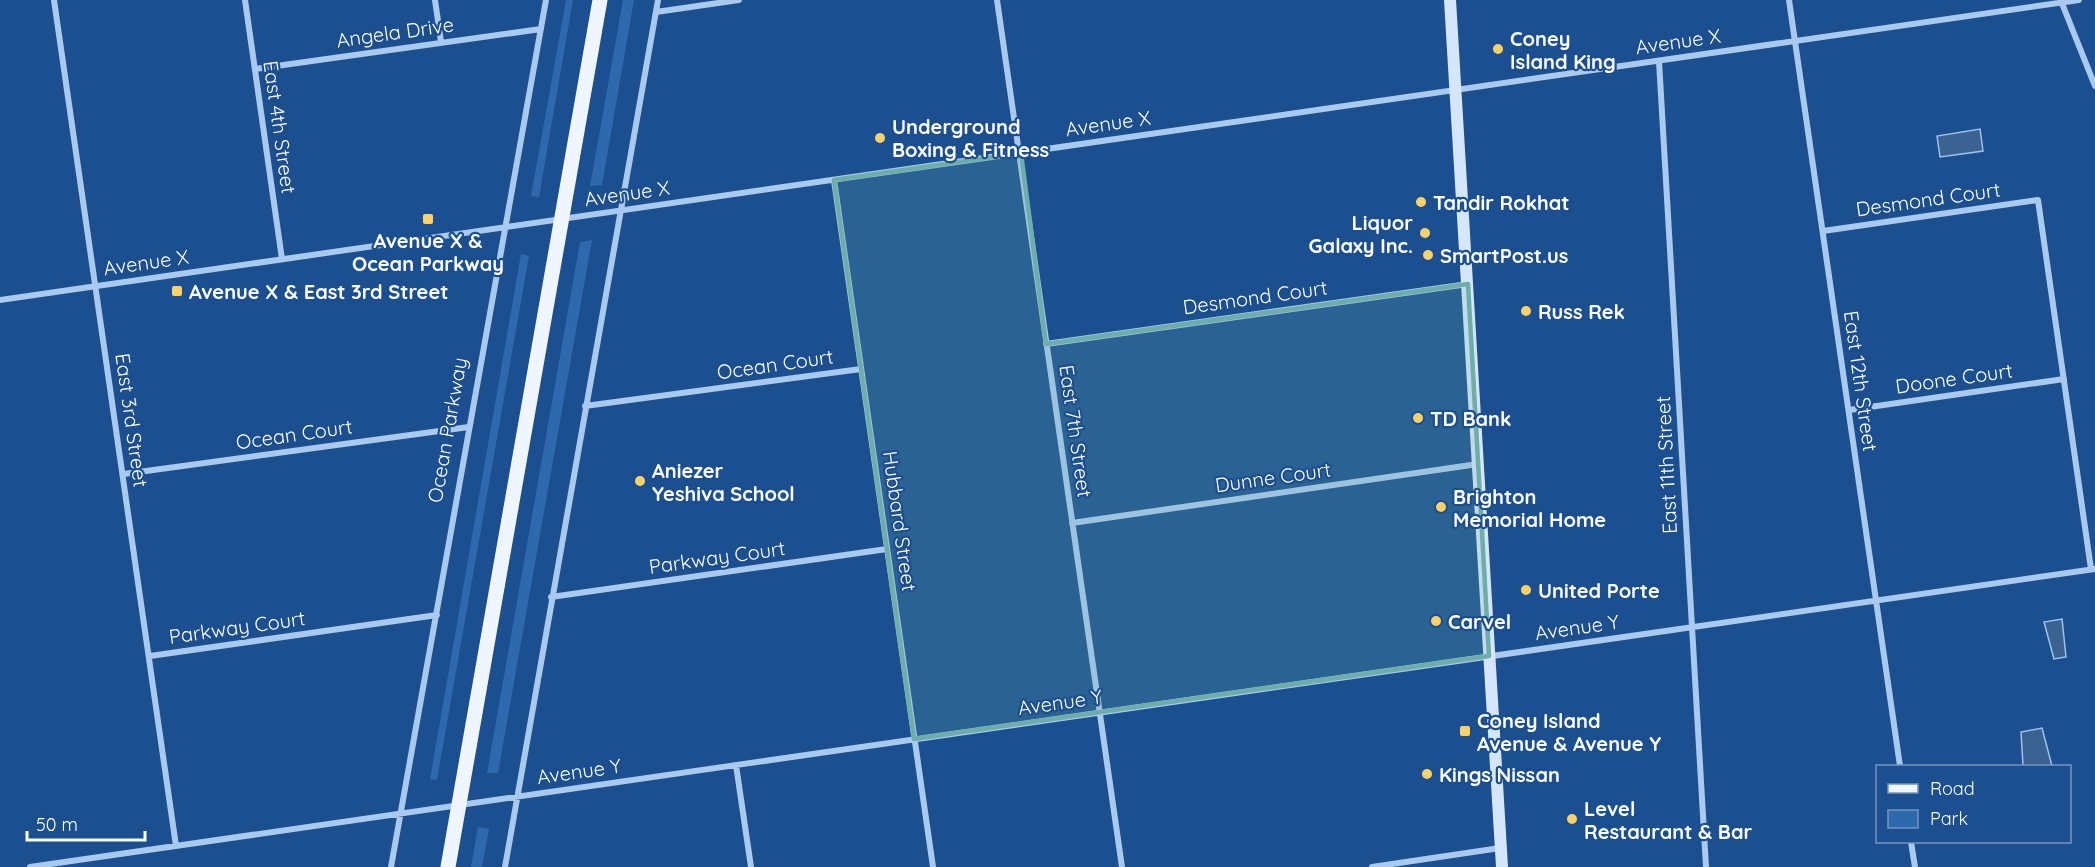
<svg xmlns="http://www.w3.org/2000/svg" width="2095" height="867" viewBox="0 0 2095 867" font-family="Quicksand,sans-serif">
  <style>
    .green { fill: #2e69ad }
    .water { fill: #3c6290; stroke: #9cc4f0; stroke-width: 1.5 }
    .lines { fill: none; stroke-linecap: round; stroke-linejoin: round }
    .street { stroke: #a9c9ee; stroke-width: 6 }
    .secondary { stroke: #d6e6fa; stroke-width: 12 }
    .primary { stroke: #f0f6ff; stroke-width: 15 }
    .marked { fill: #6fada8; fill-opacity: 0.2; stroke: #6fada8; stroke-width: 4.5; stroke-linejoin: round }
    .poi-dot { fill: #ffd166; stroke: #1b4f8f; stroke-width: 2 }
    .labels { text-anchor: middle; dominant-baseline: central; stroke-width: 4.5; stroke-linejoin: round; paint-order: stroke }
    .street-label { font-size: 20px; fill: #fff; stroke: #1b4f8f }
    .poi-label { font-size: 20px; font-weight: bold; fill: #fff; stroke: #1b4f8f; text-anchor: start }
  </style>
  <rect width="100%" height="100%" fill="#1b4f8f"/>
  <!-- green -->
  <path class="green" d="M566 0H573L539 197 531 196Z
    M623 0H634L602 185 590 186Z
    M592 240 498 773H487L580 242Z
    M521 254 529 256 437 780 430 779Z
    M478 827 489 829 482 867H471Z"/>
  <!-- water -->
  <path class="water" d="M1980 129 1983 151 1940 157 1937 136Z
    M2062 619 2066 657 2054 659 2044 622Z
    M2042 728 2052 766H2023L2021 732Z"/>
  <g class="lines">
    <!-- street -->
    <path class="street" d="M54 0 176 846
      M245 0 282 259
      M435 0 441 42
      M997 0 1122 867
      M1789 0 1900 766
      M2061 1 2095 86
      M656 12 739 0
      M1659 61 1706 867
      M255 69 541 29
      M834 180 933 867
      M1823 231 2038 200 2091 569
      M0 300 2079 0
      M1046 344 1468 284
      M585 406 861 369
      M1849 410 2064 379
      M124 474 469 427
      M1072 523 1478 464
      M551 597 887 549
      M150 656 437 615
      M736 765 751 867
      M1911 842 1915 867
      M30 867 2095 569
      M391 867 546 0
      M505 867 658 0
      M1372 867 1500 848"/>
    <!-- secondary -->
    <path class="secondary" d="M1450 0 1502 867"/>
    <!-- primary -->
    <path class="primary" d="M448 867 600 0"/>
  </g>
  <!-- marked area -->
  <path class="marked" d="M1021 153 1046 344 1468 284 1489 656 914 739 834 180Z"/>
  <!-- markers -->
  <g class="poi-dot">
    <circle cx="1498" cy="49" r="6"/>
    <circle cx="880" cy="138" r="6"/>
    <circle cx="1421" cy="202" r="6"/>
    <rect x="422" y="213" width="12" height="12" rx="3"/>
    <circle cx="1425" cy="233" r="6"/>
    <circle cx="1428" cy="255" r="6"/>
    <rect x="171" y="285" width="12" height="12" rx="3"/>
    <circle cx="1526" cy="311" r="6"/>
    <circle cx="1418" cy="418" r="6"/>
    <circle cx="640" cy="481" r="6"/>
    <circle cx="1441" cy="507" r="6"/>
    <circle cx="1526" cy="590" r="6"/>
    <circle cx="1436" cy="621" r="6"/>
    <rect x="1459" y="725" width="12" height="12" rx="3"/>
    <circle cx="1427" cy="774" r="6"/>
    <circle cx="1572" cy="819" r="6"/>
  </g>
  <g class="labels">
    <!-- street labels -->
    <g class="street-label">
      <text transform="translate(395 32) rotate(-8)">Angela Drive</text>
      <text transform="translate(1678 41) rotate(-8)">Avenue X</text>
      <text transform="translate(1108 123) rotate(-8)">Avenue X</text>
      <text transform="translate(280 127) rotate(82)">East 4th Street</text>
      <text transform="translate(627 193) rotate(-8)">Avenue X</text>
      <text transform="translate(1928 199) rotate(-8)">Desmond Court</text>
      <text transform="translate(146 262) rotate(-8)">Avenue X</text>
      <text transform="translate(1255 297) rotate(-8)">Desmond Court</text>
      <text transform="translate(775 364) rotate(-8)">Ocean Court</text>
      <text transform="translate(1954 378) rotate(-8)">Doone Court</text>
      <text transform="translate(1861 381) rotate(82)">East 12th Street</text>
      <text transform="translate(132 420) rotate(82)">East 3rd Street</text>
      <text transform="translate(447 430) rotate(-80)">Ocean Parkway</text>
      <text transform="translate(1076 431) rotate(82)">East 7th Street</text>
      <text transform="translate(294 434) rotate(-8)">Ocean Court</text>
      <text transform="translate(1666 465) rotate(-93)">East 11th Street</text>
      <text transform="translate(1273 477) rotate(-8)">Dunne Court</text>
      <text transform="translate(900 521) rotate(82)">Hubbard Street</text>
      <text transform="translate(717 557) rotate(-8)">Parkway Court</text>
      <text transform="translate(237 627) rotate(-8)">Parkway Court</text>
      <text transform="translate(1577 627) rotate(-8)">Avenue Y</text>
      <text transform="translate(1060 702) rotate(-8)">Avenue Y</text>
      <text transform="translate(579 771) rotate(-8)">Avenue Y</text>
    </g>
    <!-- poi labels -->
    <g class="poi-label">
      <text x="1510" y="38">Coney<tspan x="1510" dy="23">Island King</tspan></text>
      <text x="892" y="126">Underground<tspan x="892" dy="23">Boxing &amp; Fitness</tspan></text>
      <text x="1433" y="202">Tandir Rokhat</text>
      <text x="1413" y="222" text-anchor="end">Liquor<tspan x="1413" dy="23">Galaxy Inc.</tspan></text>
      <text x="428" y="240" text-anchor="middle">Avenue X &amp;<tspan x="428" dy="23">Ocean Parkway</tspan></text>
      <text x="1440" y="255">SmartPost.us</text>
      <text x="189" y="291">Avenue X &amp; East 3rd Street</text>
      <text x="1538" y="311">Russ Rek</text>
      <text x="1430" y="418">TD Bank</text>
      <text x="652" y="470">Aniezer<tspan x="652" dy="23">Yeshiva School</tspan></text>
      <text x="1453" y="496">Brighton<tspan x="1453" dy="23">Memorial Home</tspan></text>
      <text x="1538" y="590">United Porte</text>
      <text x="1448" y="621">Carvel</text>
      <text x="1477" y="720">Coney Island<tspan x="1477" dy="23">Avenue &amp; Avenue Y</tspan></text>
      <text x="1439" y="774">Kings Nissan</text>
      <text x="1584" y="808">Level<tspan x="1584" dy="23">Restaurant &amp; Bar</tspan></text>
    </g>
  </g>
  <!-- legend -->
  <rect x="1876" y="765" width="195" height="78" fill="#1b4f8f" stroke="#7695bc" stroke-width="1.5"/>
  <rect x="1888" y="784" width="30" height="9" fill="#f0f6ff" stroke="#7695bc" stroke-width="1.5"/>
  <text x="1930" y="795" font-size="18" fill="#ffffff">Road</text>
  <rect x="1888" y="810" width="30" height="18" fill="#2e69ad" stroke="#7695bc" stroke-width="1.5"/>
  <text x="1930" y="825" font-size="18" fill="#ffffff">Park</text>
  <!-- scale -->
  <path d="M27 831v9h118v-9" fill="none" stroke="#ffffff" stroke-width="3"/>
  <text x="36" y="831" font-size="18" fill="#ffffff" stroke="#1b4f8f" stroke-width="4.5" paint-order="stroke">50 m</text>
</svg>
